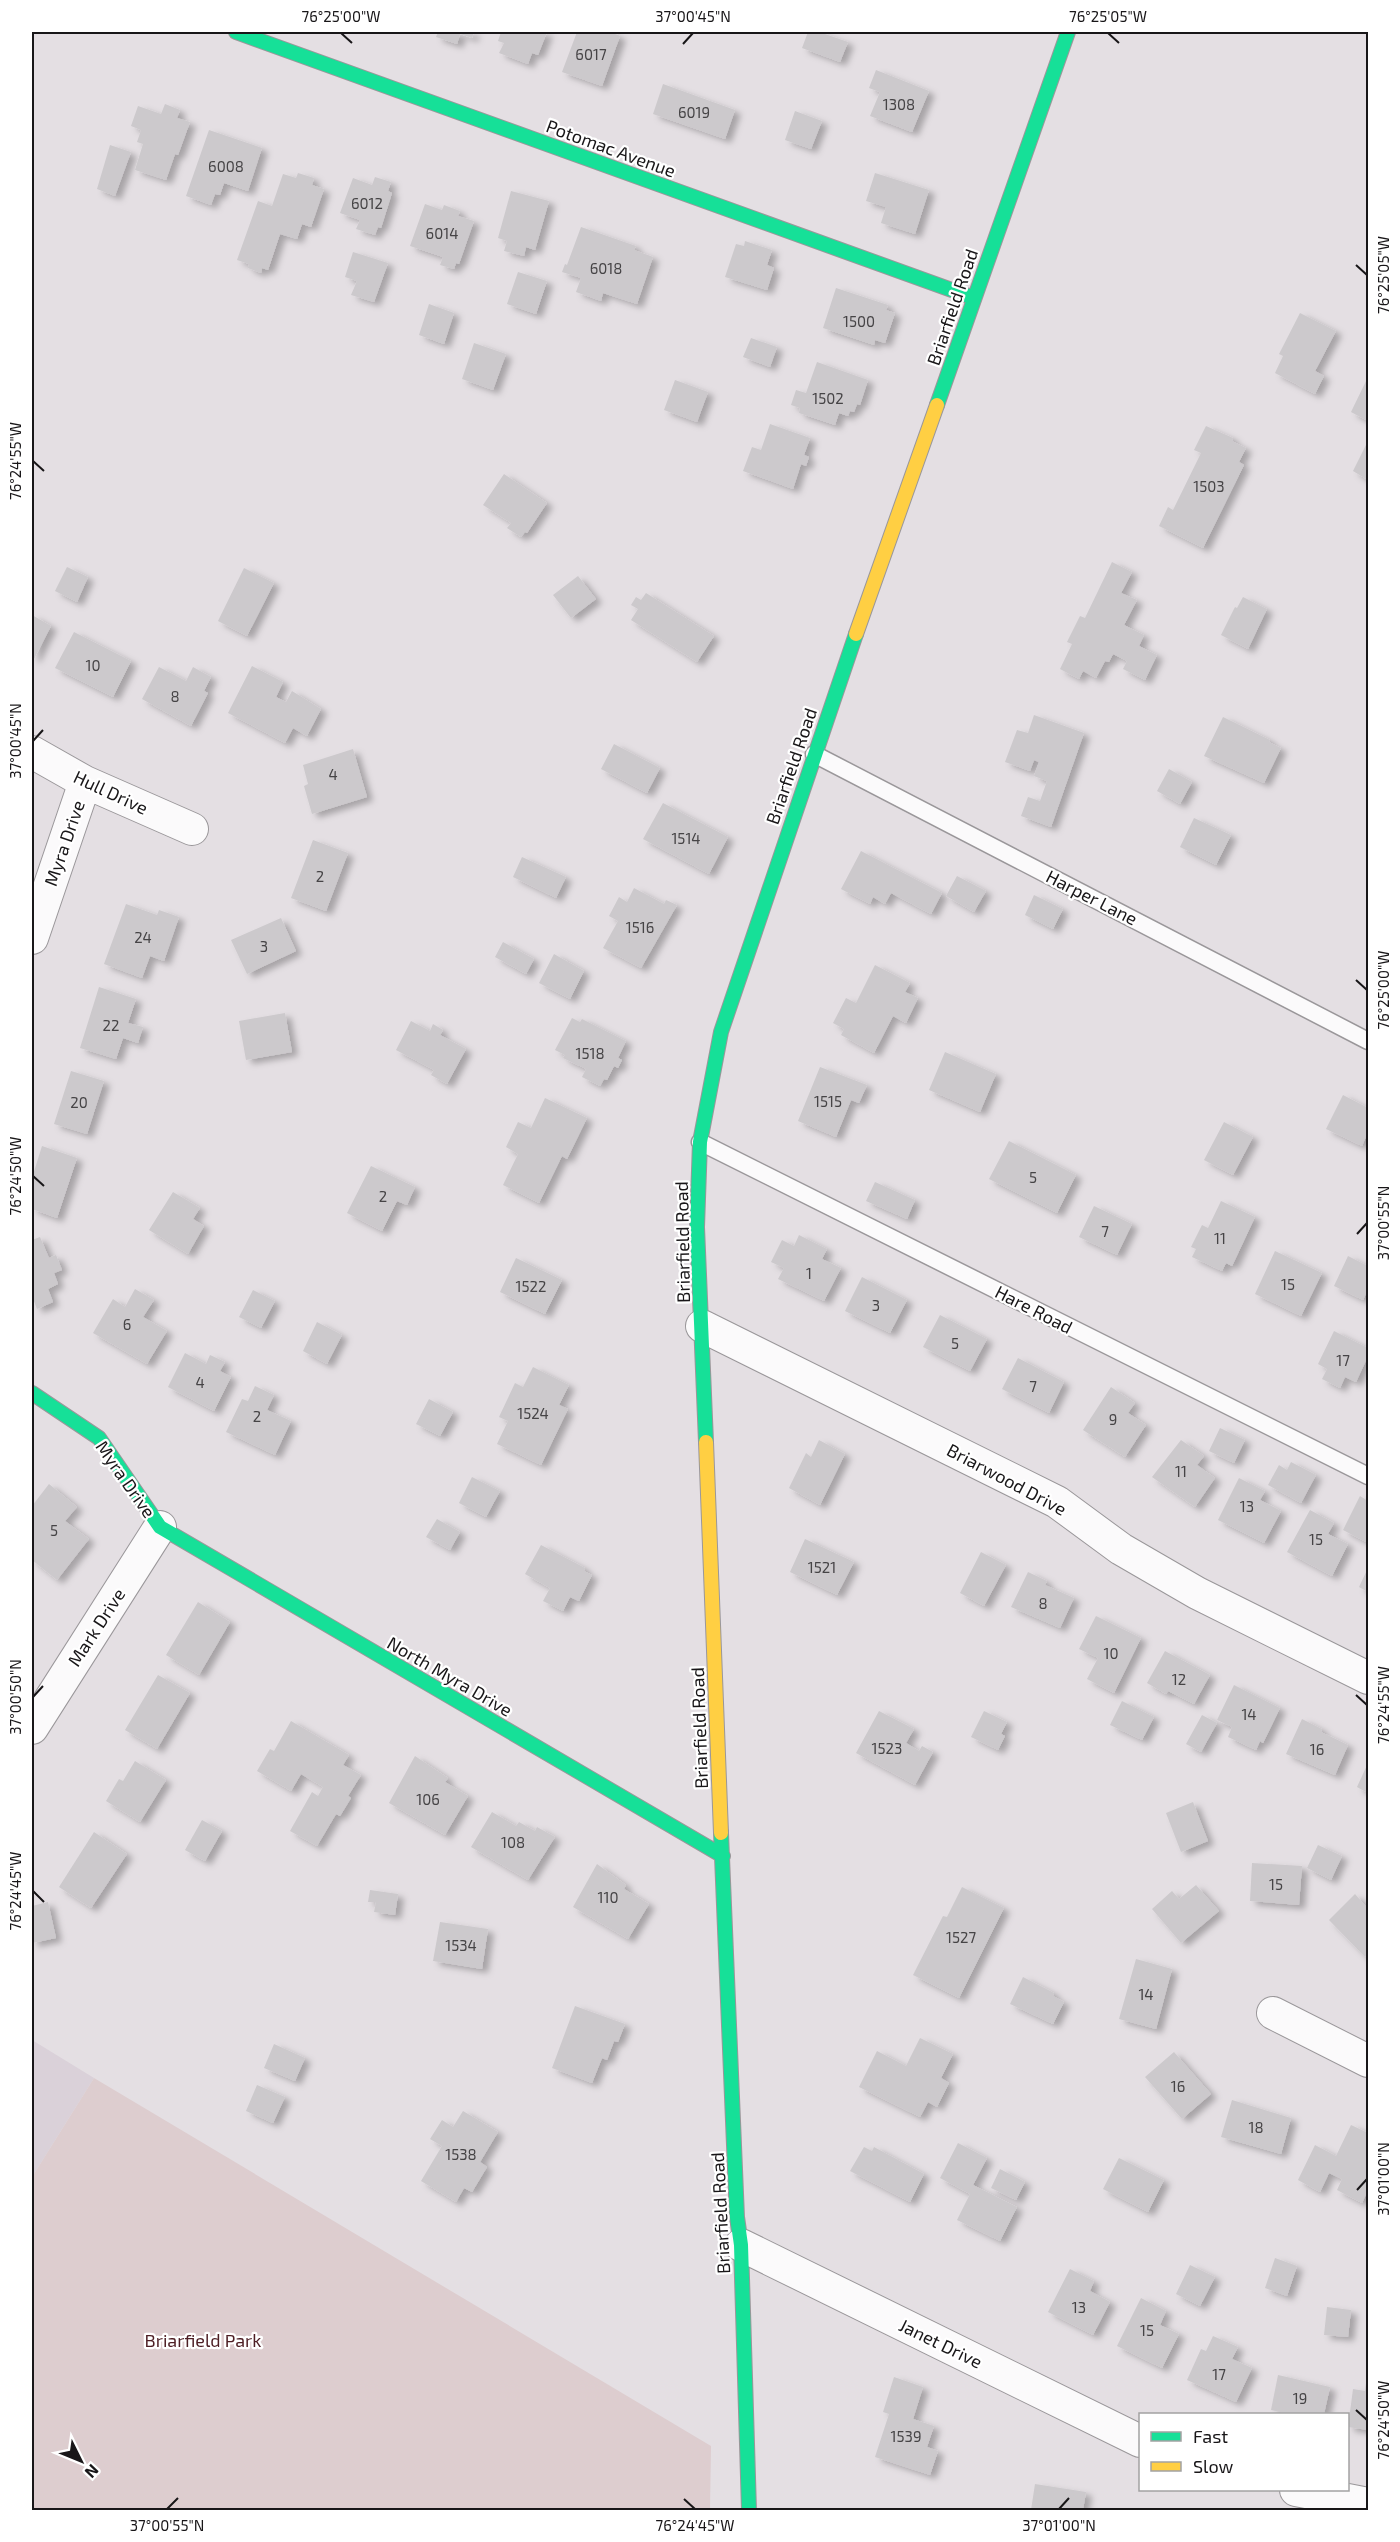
<svg xmlns="http://www.w3.org/2000/svg" width="1400" height="2542" viewBox="0 0 1400 2542" font-family="'Exo 2',sans-serif">
  <style>
    .built { fill: #dad1d9 }
    .green { fill: #ddcdcf }
    .building { fill: #ccc9cc; filter: url(#shadow) }
    .lines { fill: none; stroke-linecap: round; stroke-linejoin: round }
    .lane-casing { stroke: #9a979a; stroke-width: 19 }
    .street-casing { stroke: #9a979a; stroke-width: 34 }
    .fast-casing { stroke: #9a979a; stroke-width: 16 }
    .slow-casing { stroke: #9a979a; stroke-width: 16 }
    .lane { stroke: #fbfafb; stroke-width: 16 }
    .street { stroke: #fbfafb; stroke-width: 32 }
    .fast { stroke: #16e098; stroke-width: 14 }
    .slow { stroke: #ffcf43; stroke-width: 14 }
    .ticks { fill: none; stroke: #181618; stroke-width: 2 }
    .labels { text-anchor: middle; dominant-baseline: central; stroke-width: 4.5; stroke-linejoin: round; paint-order: stroke }
    .number-label { font-size: 15px; fill: #464446 }
    .street-label { font-size: 18px; fill: #181618; stroke: #fff }
    .park-label { font-size: 18px; fill: #4d1e24; stroke: #fff }
    .neatline { fill: none; stroke: #181618; stroke-width: 2 }
    .ticks-label { font-size: 15px; text-anchor: middle; fill: #181618 }
  </style>
  <defs>
    <filter id="shadow"><feDropShadow dx="6" dy="4" stdDeviation="3" flood-color="#0004"/></filter>
  </defs>
  <rect width="100%" height="100%" fill="#e4dfe3"/>
  <!-- built -->
  <path class="built" d="M32 2040 94 2078 32 2177Z"/>
  <!-- green -->
  <path class="green" d="M94 2078 711 2446 710 2510H32V2177Z"/>
  <!-- building -->
  <path class="building" d="M438 32H474L472 38 460 34 457 44 436 37Z
    M501 32H547L538 55 532 53 528 64 499 53 504 43 498 41Z
    M577 32H610L620 36 602 86 562 72Z
    M808 32H819L848 42 840 62 802 48Z
    M876 70 929 91 912 132 870 116 880 92 869 88Z
    M663 84 735 110 725 139 653 114Z
    M165 104 180 110 177 118 190 122 178 155 175 154 166 180 135 170 143 144 137 142 141 130 131 126 138 106 161 114Z
    M795 111 822 121 811 149 785 140Z
    M209 130 262 148 248 191 224 183 220 195 215 194 211 205 186 196Z
    M110 145 131 152 115 196 97 189Z
    M298 173 314 178 312 185 324 189 311 227 302 224 297 239 280 234 268 270 262 268 261 273 248 268 249 264 237 260 258 201 272 206 283 174 296 178Z
    M875 173 929 190 915 234 881 223 886 207 866 201Z
    M375 177 391 182 388 191 392 193 381 228 378 227 375 235 356 229 360 220 340 213 353 178 372 185Z
    M511 191 549 201 535 250 526 247 524 256 504 251 507 241 498 238Z
    M425 204 442 210 444 205 460 211 458 216 474 221 459 264 456 263 454 269 440 265 443 257 410 246Z
    M581 227 636 246 634 250 653 257 637 304 603 293 601 301 576 292 581 278 562 272 565 264 567 265Z
    M745 241 772 250 767 265 774 268 767 290 725 277 736 244 744 246Z
    M353 252 388 263 374 302 351 295 357 281 345 277Z
    M518 272 547 281 536 314 507 304Z
    M836 288 888 305 886 310 895 313 885 343 875 340 874 345 823 328Z
    M429 304 454 313 444 344 419 335Z
    M1300 313 1336 331 1315 371 1324 376 1315 394 1275 373 1283 356 1279 354Z
    M751 338 777 347 770 367 743 357Z
    M474 343 506 354 493 390 462 379Z
    M817 362 868 380 860 405 857 404 854 412 850 411 848 416 839 413 835 425 799 413 800 408 791 405 796 390 806 393Z
    M1367 379 1368 380V421L1351 412Z
    M675 380 708 392 697 422 664 410Z
    M770 424 810 438 804 455 809 457 806 466 801 464 793 489 743 471 752 447 761 450Z
    M1206 426 1233 438 1232 441 1246 448 1239 462 1244 465 1203 548 1159 526 1168 507 1173 510 1201 453 1194 450Z
    M1368 441V480L1353 471Z
    M504 474 547 503 527 533 525 532 521 537 507 528 511 523 483 505Z
    M1112 562 1132 572 1121 593 1137 600 1124 625 1144 635 1139 646 1157 655 1145 680 1123 669 1127 661 1113 654 1109 662 1105 661 1096 678 1083 671 1079 679 1060 669 1072 644 1067 642 1080 616 1085 618Z
    M67 567 88 577 77 602 55 591Z
    M244 568 274 583 247 636 218 621Z
    M578 576 596 599 571 618 553 595Z
    M646 593 714 636 697 662 631 620 638 609 631 605 636 597 641 600Z
    M1243 597 1267 609 1248 649 1221 635 1235 607 1237 608Z
    M32 615 51 626 34 659 32 658Z
    M74 632 131 661 113 697 55 668Z
    M252 666 283 682 276 697 286 702 292 691 321 709 307 736 293 728 285 743 228 713Z
    M159 667 186 681 193 667 211 677 204 691 208 693 191 726 142 699Z
    M1034 715 1084 733 1051 827 1021 816 1028 797 1040 801 1047 781 1034 776 1039 762 1034 760 1030 771 1005 762 1017 730 1028 733Z
    M1223 717 1270 740 1269 742 1281 748 1264 783 1204 756Z
    M614 744 660 768 647 793 601 769Z
    M353 749 367 797 312 814 304 786 308 784 303 765Z
    M1169 769 1192 782 1180 804 1157 791Z
    M663 803 728 837 709 874 643 839Z
    M1194 818 1231 835 1216 865 1180 847Z
    M313 840 348 853 326 911 291 898Z
    M861 851 942 893 931 914 891 893 885 904 873 897 870 904 841 889Z
    M522 857 566 877 556 898 513 877Z
    M957 876 986 891 974 912 946 896Z
    M634 888 664 904 666 900 677 905 641 968 603 948 618 921 609 916 619 897 627 902Z
    M1034 895 1063 909 1053 929 1025 915Z
    M126 904 157 915 159 910 179 917 164 961 150 956 142 978 104 964Z
    M281 918 296 951 247 974 231 940Z
    M503 942 534 959 526 974 495 957Z
    M554 954 584 971 570 999 539 983Z
    M875 965 910 983 905 992 918 998 906 1023 893 1016 874 1053 841 1035 844 1029 833 1023 846 998 856 1003Z
    M99 987 136 999 128 1023 143 1027 138 1043 123 1038 116 1059 80 1048Z
    M285 1013 292 1052 246 1060 239 1021Z
    M572 1018 580 1022 582 1019 626 1041 618 1058 622 1060 618 1068 614 1066 607 1080 604 1079 600 1086 582 1077 586 1069 563 1058 565 1055 555 1050Z
    M411 1021 430 1031 433 1024 443 1030 440 1035 466 1049 447 1084 431 1075 434 1070 396 1050Z
    M945 1052 996 1074 980 1112 929 1090Z
    M820 1067 867 1085 859 1103 851 1100 836 1137 798 1121Z
    M71 1071 104 1081 87 1134 54 1124Z
    M1343 1095 1368 1108V1132L1362 1146 1326 1129Z
    M545 1098 587 1118 567 1159 562 1156 539 1203 503 1185 518 1154 506 1147 518 1122 531 1128Z
    M1224 1122 1253 1137 1233 1175 1204 1160Z
    M1009 1141 1076 1175 1057 1213 989 1179Z
    M42 1146 77 1158 57 1218 32 1209V1178Z
    M371 1166 415 1187 407 1205 397 1201 382 1231 347 1213Z
    M875 1182 915 1200 907 1219 866 1201Z
    M173 1192 200 1208 193 1219 204 1226 188 1254 149 1230Z
    M1221 1201 1255 1217 1232 1266 1226 1263 1222 1271 1192 1257 1196 1249 1191 1247 1202 1225 1208 1228Z
    M1094 1206 1132 1224 1117 1255 1079 1237Z
    M799 1235 827 1249 822 1259 841 1268 824 1301 778 1279 784 1268 771 1262 782 1240 794 1246Z
    M40 1237 49 1258 56 1255 62 1270 54 1273 58 1284 48 1289 53 1302 37 1309 32 1296V1240Z
    M1275 1251 1322 1273 1301 1316 1255 1294Z
    M1348 1256 1368 1266V1289L1363 1300 1334 1286Z
    M516 1258 562 1280 545 1314 500 1292Z
    M862 1277 907 1300 890 1333 845 1311Z
    M135 1289 154 1300 143 1317 167 1331 147 1364 93 1333 113 1299 125 1307Z
    M253 1290 275 1301 261 1328 239 1317Z
    M940 1315 987 1339 970 1371 923 1347Z
    M317 1322 342 1335 327 1364 303 1351Z
    M1334 1331 1368 1348V1356L1356 1382 1345 1377 1340 1388 1322 1379 1327 1369 1318 1364Z
    M185 1353 206 1364 210 1355 225 1362 220 1371 231 1377 214 1411 168 1387Z
    M1018 1358 1064 1382 1049 1413 1002 1389Z
    M533 1367 569 1385 559 1405 568 1409 541 1465 497 1444 508 1421 499 1417 515 1383 523 1387Z
    M255 1386 274 1395 267 1410 291 1421 275 1455 226 1432 242 1399 248 1401Z
    M1111 1387 1135 1403 1128 1413 1146 1425 1125 1457 1083 1430Z
    M429 1399 453 1412 440 1436 416 1424Z
    M1220 1428 1245 1440 1234 1463 1209 1451Z
    M819 1440 845 1454 820 1505 789 1488 806 1453 811 1457Z
    M1181 1440 1204 1456 1197 1465 1215 1478 1195 1507 1152 1477Z
    M1291 1462 1316 1475 1301 1503 1268 1485 1279 1465 1287 1470Z
    M472 1477 500 1491 486 1517 459 1503Z
    M1239 1478 1265 1491 1260 1500 1281 1511 1264 1543 1218 1520Z
    M49 1484 77 1507 65 1521 89 1539 57 1580 32 1560V1506Z
    M1360 1496 1368 1501V1543L1343 1530Z
    M1310 1510 1334 1523 1328 1534 1348 1544 1332 1576 1287 1552Z
    M437 1519 460 1532 450 1550 426 1537Z
    M805 1539 854 1562 837 1595 790 1572Z
    M541 1545 585 1568 584 1571 592 1575 579 1601 570 1597 563 1611 543 1601 550 1588 525 1574Z
    M981 1552 1006 1565 984 1606 960 1593Z
    M1368 1568V1592L1359 1587Z
    M1028 1572 1047 1581 1045 1585 1074 1598 1060 1628 1011 1607Z
    M198 1602 230 1622 199 1675 166 1655Z
    M1096 1616 1141 1638 1114 1693 1087 1679 1098 1658 1079 1649Z
    M1165 1651 1210 1675 1194 1704 1168 1691 1166 1694 1147 1683Z
    M158 1675 190 1693 157 1749 125 1730Z
    M1234 1685 1280 1708 1263 1743 1260 1741 1256 1750 1228 1737 1232 1727 1217 1720Z
    M1122 1701 1154 1717 1142 1740 1110 1725Z
    M879 1711 914 1729 906 1743 919 1751 922 1746 933 1752 915 1785 856 1753Z
    M984 1711 1007 1722 1001 1734 1005 1736 998 1750 971 1737Z
    M1202 1715 1217 1723 1201 1752 1186 1744Z
    M1302 1719 1322 1729 1321 1732 1348 1745 1335 1775 1286 1754Z
    M291 1721 349 1755 343 1765 361 1775 348 1796 351 1798 340 1816 336 1814 317 1846 290 1831 312 1792 318 1796 323 1787 301 1774 291 1791 257 1771 270 1749 274 1751Z
    M415 1756 448 1778 445 1782 468 1796 445 1835 389 1803Z
    M135 1761 166 1780 140 1822 106 1801 119 1779 123 1781Z
    M1368 1763V1793L1357 1787Z
    M1193 1802 1208 1841 1181 1852 1166 1813Z
    M492 1812 516 1826 519 1822 535 1831 537 1827 555 1837 528 1880 471 1847Z
    M202 1820 222 1831 205 1861 185 1850Z
    M94 1832 127 1854 91 1908 59 1887Z
    M1318 1845 1342 1856 1331 1880 1307 1868Z
    M1252 1863 1302 1866 1299 1905 1250 1901Z
    M597 1864 626 1885 624 1889 649 1904 628 1939 573 1907Z
    M1196 1885 1219 1911 1181 1943 1152 1909 1172 1891 1179 1899Z
    M962 1887 1004 1908 959 1998 913 1975 943 1916 947 1917Z
    M370 1890 398 1894 395 1915 374 1912 376 1902H368Z
    M1355 1894 1368 1909V1953L1365 1957 1329 1920Z
    M48 1902 56 1938 32 1943V1906Z
    M440 1922 488 1929 482 1969 433 1961Z
    M1136 1959 1172 1969 1156 2029 1119 2019Z
    M1023 1977 1054 1993 1053 1996 1064 2002 1053 2024 1010 2004Z
    M575 2006 625 2024 618 2042 614 2041 607 2060 602 2058 592 2083 552 2068Z
    M920 2038 953 2054 941 2078 949 2083 937 2107 928 2102 920 2117 859 2087 877 2051 906 2066Z
    M274 2044 305 2058 295 2081 264 2068Z
    M1174 2052 1211 2094 1182 2119 1145 2077Z
    M257 2085 285 2097 273 2123 246 2111Z
    M1232 2100 1291 2118 1281 2154 1221 2137Z
    M463 2111 498 2132 480 2162 487 2167 472 2192 464 2188 456 2202 421 2181 442 2146 430 2139 442 2120 453 2127Z
    M1351 2125 1368 2133V2190L1362 2203 1337 2190 1342 2179 1329 2173 1320 2192 1298 2180 1315 2145 1336 2156Z
    M958 2143 987 2158 973 2185 1017 2207 1000 2241 957 2220 970 2194 940 2178Z
    M864 2147 872 2151 874 2147 924 2174 910 2202 850 2171Z
    M1119 2158 1164 2180 1148 2212 1103 2189Z
    M1000 2169 1025 2182 1016 2200 991 2188Z
    M1275 2258 1297 2266 1287 2296 1265 2288Z
    M1190 2265 1215 2277 1200 2306 1176 2294Z
    M1070 2269 1094 2281 1090 2291 1110 2302 1093 2335 1048 2312Z
    M1141 2298 1166 2311 1160 2325 1179 2334 1162 2368 1117 2346Z
    M1327 2307 1351 2310 1348 2337 1324 2335Z
    M1213 2336 1238 2347 1232 2359 1252 2368 1236 2402 1187 2380 1201 2349 1206 2351Z
    M1278 2375 1330 2387 1324 2414H1290L1271 2410Z
    M894 2377 923 2387 913 2419 934 2426 927 2447 938 2451 930 2475 875 2457 889 2414 883 2412Z
    M1366 2383 1368 2384V2430L1348 2427 1353 2389 1365 2391Z
    M1035 2484 1086 2492 1083 2510H1031Z"/>
  <g class="lines">
    <defs>
      <path id="lane" d="M814 754 1368 1041
        M700 1142 1368 1476"/>
      <path id="street" d="M32 752 85 782 192 829
        M32 938 85 782
        M702 1326 1057 1502 1121 1549 1197 1593 1368 1678
        M32 1728 160 1527
        M1273 2013 1368 2061
        M741 2245 1140 2441
        M1296 2490 1368 2504"/>
      <path id="fast" d="M236 32 974 298
        M937 405 1068 32
        M32 1393 99 1438 160 1527 723 1856
        M706 1442 697 1227 700 1142 721 1032 856 634
        M721 1833 737 2217 741 2245 749 2510"/>
      <path id="slow" d="M856 634 937 405
        M706 1442 721 1833"/>
    </defs>
    <!-- lane casing -->
    <use href="#lane" class="lane-casing"/>
    <!-- street casing -->
    <use href="#street" class="street-casing"/>
    <!-- fast casing -->
    <use href="#fast" class="fast-casing"/>
    <!-- slow casing -->
    <use href="#slow" class="slow-casing"/>
    <!-- lane -->
    <use href="#lane" class="lane"/>
    <!-- street -->
    <use href="#street" class="street"/>
    <!-- fast -->
    <use href="#fast" class="fast"/>
    <!-- slow -->
    <use href="#slow" class="slow"/>
  </g>
  <!-- ticks -->
  <path class="ticks" d="M341 33 352 43M1108 33 1119 43M683 44 693 33M1356 265 1367 275M33 461 44 471M33 741 43 730M1356 980 1367 990M33 1176 44 1186M1357 1234 1367 1223M1356 1695 1367 1705M33 1697 43 1686M33 1891 44 1902M1357 2190 1367 2179M1356 2410 1367 2420M684 2499 695 2509M167 2509 178 2498M1059 2509 1069 2498"/>
  <g class="labels">
    <!-- number labels -->
    <g class="number-label">
      <text x="591" y="54">6017</text>
      <text x="899" y="104">1308</text>
      <text x="694" y="112">6019</text>
      <text x="226" y="166">6008</text>
      <text x="367" y="203">6012</text>
      <text x="442" y="233">6014</text>
      <text x="606" y="268">6018</text>
      <text x="859" y="321">1500</text>
      <text x="828" y="398">1502</text>
      <text x="1209" y="486">1503</text>
      <text x="93" y="665">10</text>
      <text x="175" y="696">8</text>
      <text x="333" y="774">4</text>
      <text x="686" y="838">1514</text>
      <text x="320" y="876">2</text>
      <text x="640" y="927">1516</text>
      <text x="143" y="937">24</text>
      <text x="264" y="946">3</text>
      <text x="111" y="1025">22</text>
      <text x="590" y="1053">1518</text>
      <text x="828" y="1101">1515</text>
      <text x="79" y="1102">20</text>
      <text x="1033" y="1177">5</text>
      <text x="383" y="1196">2</text>
      <text x="1105" y="1231">7</text>
      <text x="1220" y="1238">11</text>
      <text x="809" y="1273">1</text>
      <text x="1288" y="1284">15</text>
      <text x="531" y="1286">1522</text>
      <text x="876" y="1305">3</text>
      <text x="127" y="1324">6</text>
      <text x="955" y="1343">5</text>
      <text x="1343" y="1360">17</text>
      <text x="200" y="1382">4</text>
      <text x="1033" y="1386">7</text>
      <text x="533" y="1413">1524</text>
      <text x="257" y="1416">2</text>
      <text x="1113" y="1419">9</text>
      <text x="1181" y="1471">11</text>
      <text x="1247" y="1506">13</text>
      <text x="54" y="1530">5</text>
      <text x="1316" y="1539">15</text>
      <text x="822" y="1567">1521</text>
      <text x="1043" y="1603">8</text>
      <text x="1111" y="1653">10</text>
      <text x="1179" y="1679">12</text>
      <text x="1249" y="1714">14</text>
      <text x="887" y="1748">1523</text>
      <text x="1317" y="1749">16</text>
      <text x="428" y="1799">106</text>
      <text x="513" y="1842">108</text>
      <text x="1276" y="1884">15</text>
      <text x="608" y="1897">110</text>
      <text x="961" y="1937">1527</text>
      <text x="461" y="1945">1534</text>
      <text x="1146" y="1994">14</text>
      <text x="1178" y="2086">16</text>
      <text x="1256" y="2127">18</text>
      <text x="461" y="2154">1538</text>
      <text x="1079" y="2307">13</text>
      <text x="1147" y="2330">15</text>
      <text x="1219" y="2374">17</text>
      <text x="1300" y="2398">19</text>
      <text x="906" y="2436">1539</text>
    </g>
    <!-- street labels -->
    <g class="street-label">
      <text transform="translate(611 148) rotate(20)">Potomac Avenue</text>
      <text transform="translate(952 307) rotate(-71)">Briarfield Road</text>
      <text transform="translate(791 766) rotate(-71)">Briarfield Road</text>
      <text transform="translate(111 792) rotate(25)">Hull Drive</text>
      <text transform="translate(64 843) rotate(-71)">Myra Drive</text>
      <text transform="translate(1092 897) rotate(27)">Harper Lane</text>
      <text transform="translate(682 1242) rotate(-91)">Briarfield Road</text>
      <text transform="translate(1034 1309) rotate(27)">Hare Road</text>
      <text transform="translate(126 1479) rotate(55)">Myra Drive</text>
      <text transform="translate(1007 1479) rotate(28)">Briarwood Drive</text>
      <text transform="translate(96 1627) rotate(-57)">Mark Drive</text>
      <text transform="translate(450 1676) rotate(30)">North Myra Drive</text>
      <text transform="translate(699 1728) rotate(-92)">Briarfield Road</text>
      <text transform="translate(720 2213) rotate(-93)">Briarfield Road</text>
      <text transform="translate(941 2343) rotate(26)">Janet Drive</text>
    </g>
    <!-- park labels -->
    <g class="park-label">
      <text x="203" y="2340">Briarfield Park</text>
    </g>
  </g>
  <!-- border -->
  <rect width="1400" height="2542" fill="none" stroke="#ffffff" stroke-width="66"/>
  <!-- legend -->
  <rect x="1139" y="2413" width="210" height="78" fill="#ffffff" stroke="#a3a2a3" stroke-width="1.5"/>
  <rect x="1151" y="2432" width="30" height="9" fill="#16e098" stroke="#a3a2a3" stroke-width="1.5"/>
  <text x="1193" y="2443" font-size="18" fill="#181618">Fast</text>
  <rect x="1151" y="2462" width="30" height="9" fill="#ffcf43" stroke="#a3a2a3" stroke-width="1.5"/>
  <text x="1193" y="2473" font-size="18" fill="#181618">Slow</text>
  <!-- north arrow -->
  <g transform="translate(81 2461) rotate(133)" stroke="#ffffff" stroke-width="4.5" paint-order="stroke">
  <path d="M0-4.5L10 22L0 15L-10 22Z" fill="#181618"/>
  <text y="-9" font-size="16" font-weight="bold" text-anchor="middle" fill="#181618">N</text>
  </g>
  <rect x="33" y="33" width="1334" height="2476" class="neatline"/>
  <g class="ticks-label">
    <text x="341" y="22">76°25'00"W</text>
    <text x="693" y="22">37°00'45"N</text>
    <text x="1108" y="22">76°25'05"W</text>
    <text transform="translate(1384 275) rotate(-90)" y="5">76°25'05"W</text>
    <text transform="translate(16 461) rotate(-90)" y="5">76°24'55"W</text>
    <text transform="translate(16 741) rotate(-90)" y="5">37°00'45"N</text>
    <text transform="translate(1384 990) rotate(-90)" y="5">76°25'00"W</text>
    <text transform="translate(16 1176) rotate(-90)" y="5">76°24'50"W</text>
    <text transform="translate(1384 1223) rotate(-90)" y="5">37°00'55"N</text>
    <text transform="translate(16 1697) rotate(-90)" y="5">37°00'50"N</text>
    <text transform="translate(1384 1705) rotate(-90)" y="5">76°24'55"W</text>
    <text transform="translate(16 1891) rotate(-90)" y="5">76°24'45"W</text>
    <text transform="translate(1384 2179) rotate(-90)" y="5">37°01'00"N</text>
    <text transform="translate(1384 2420) rotate(-90)" y="5">76°24'50"W</text>
    <text x="167" y="2531">37°00'55"N</text>
    <text x="695" y="2531">76°24'45"W</text>
    <text x="1059" y="2531">37°01'00"N</text>
  </g>
</svg>
